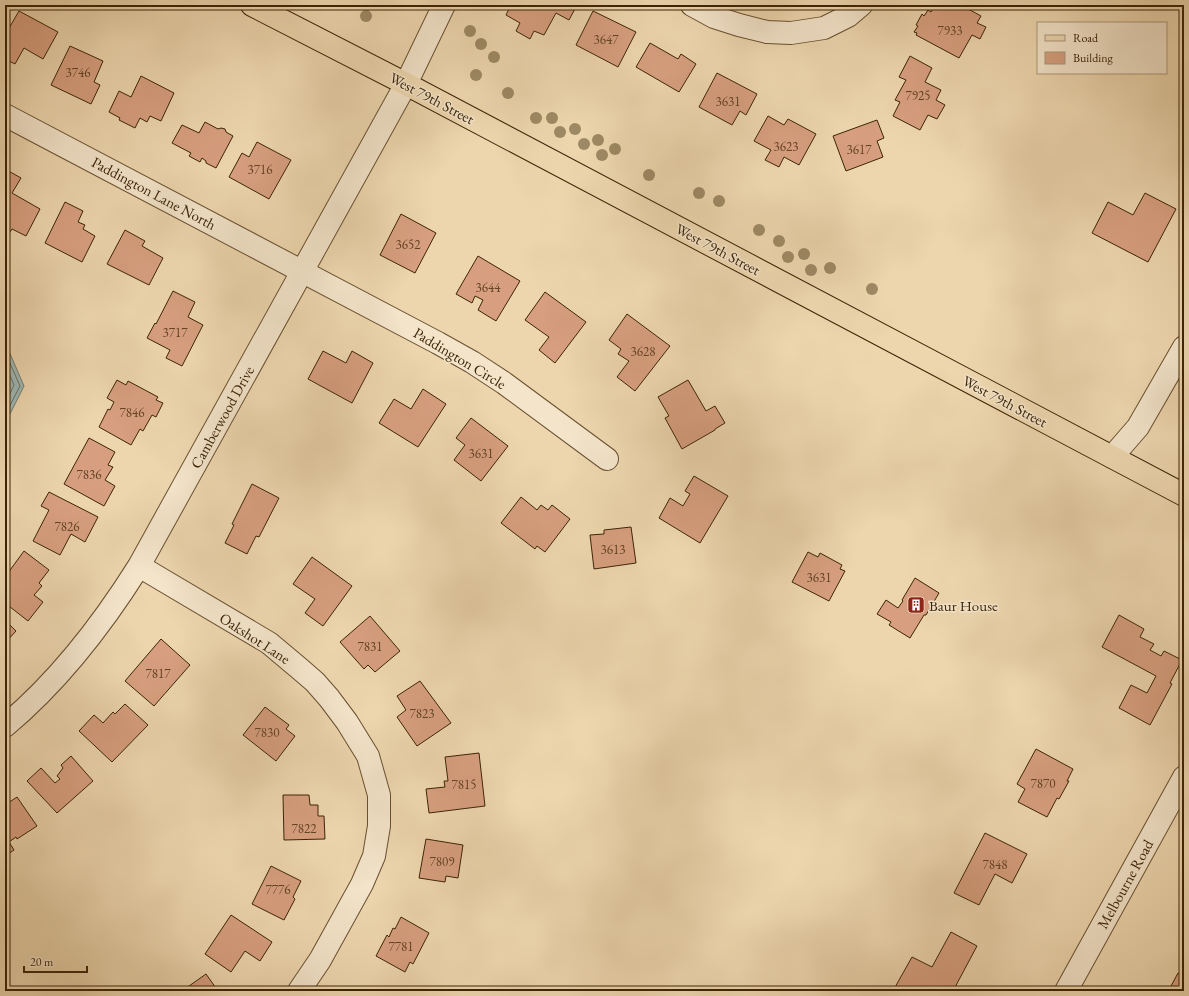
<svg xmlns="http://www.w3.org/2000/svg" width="1189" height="996" viewBox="0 0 1189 996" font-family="'EB Garamond',serif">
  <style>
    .water { fill: #9db7b5; stroke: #767c6f }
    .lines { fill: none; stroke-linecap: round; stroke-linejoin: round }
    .shore { stroke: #6c6e5e; stroke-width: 1 }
    .building { fill: #d79f7f; stroke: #3c2407 }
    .minor-casing { stroke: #685031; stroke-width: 24 }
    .major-casing { stroke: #3c2407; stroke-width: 24 }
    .minor { stroke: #f3e4ca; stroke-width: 22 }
    .major { stroke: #edd6ae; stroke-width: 22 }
    .tree { fill: #9d8964 }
    .labels { text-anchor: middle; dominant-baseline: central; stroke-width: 3; stroke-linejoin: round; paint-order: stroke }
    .number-label { font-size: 13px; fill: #634325 }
    .street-label { font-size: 15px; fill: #3c2407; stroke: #f3e4ca }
    .poi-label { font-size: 15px; fill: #3c2407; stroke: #f3e4ca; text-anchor: start }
  </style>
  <rect width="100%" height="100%" fill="#edd6ae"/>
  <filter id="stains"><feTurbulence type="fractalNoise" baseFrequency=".005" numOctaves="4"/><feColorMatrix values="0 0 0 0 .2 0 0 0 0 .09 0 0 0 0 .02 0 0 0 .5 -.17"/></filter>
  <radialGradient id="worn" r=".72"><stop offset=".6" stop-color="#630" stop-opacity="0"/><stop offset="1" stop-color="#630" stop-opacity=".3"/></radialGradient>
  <!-- water -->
  <path class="water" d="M5 342 24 386 5 424Z"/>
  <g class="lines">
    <!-- shore -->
    <path class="shore" d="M5 352 20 386 5 415
      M5 364 14 385 5 404"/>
  </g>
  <!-- building -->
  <path class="building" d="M511 5H577L569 20 556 13 544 35 534 31 530 39 516 31 520 23 506 15Z
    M935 5H961L981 16 977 23 986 27 980 39 972 35 959 58 916 35 917 33 914 32 918 26 916 25 922 14 924 16 928 10 931 12Z
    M19 11 58 32 43 59 24 48 15 64 5 59V35Z
    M593 11 636 32 618 67 576 45Z
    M650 43 678 59 681 54 696 64 679 92 636 67Z
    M70 46 103 61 94 82 100 85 91 104 51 85Z
    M910 56 932 68 925 82 941 90 936 100 945 105 937 119 928 115 920 130 893 116 900 102 895 100 906 80 899 77Z
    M717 73 757 94 746 115 740 111 732 125 699 107Z
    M141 76 174 93 161 121 150 116 147 122 140 118 135 128 119 120 120 118 109 112 119 91 131 97Z
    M768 116 784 125 788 119 816 134 799 165 784 157 779 167 765 160 771 150 754 141Z
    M877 120 884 138 877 141 883 157 846 171 833 136Z
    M205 122 218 129 221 128 225 129 226 132 233 136 216 168 206 163V161L202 158 200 162 189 156 191 153 172 143 182 125 199 133Z
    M257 142 291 160 269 199 229 177 242 153 249 157Z
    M5 169 21 178 12 193 40 209 26 236 12 229 6 238H5Z
    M1145 193 1176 209 1148 262 1092 233 1108 202 1133 215Z
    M65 202 83 211 78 222 85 225 83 229 95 236 82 262 45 243Z
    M401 214 436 233 415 273 380 255Z
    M125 230 145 241 142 246 163 258 149 285 107 264Z
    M478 256 520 281 496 321 478 310 483 300 475 296 472 303 456 294Z
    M173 291 195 302 188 317 203 325 182 366 166 358 170 350 147 338 155 323 156 324Z
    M545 292 586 322 555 363 539 350 549 337 525 320Z
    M627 314 670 346 635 391 617 377 629 361 618 354 621 349 609 340Z
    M323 351 346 363 352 351 373 363 352 403 308 379Z
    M117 380 126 385 128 381 158 397 156 400 163 403 156 417 152 415 143 431 140 429 131 445 99 427 108 409 110 410 114 402 107 398Z
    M688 380 706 411 715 406 725 423 715 429V430L682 449 665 418 669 416 658 397Z
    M423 389 446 404 418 447 379 423 394 399 411 409Z
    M471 418 508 446 481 481 454 460 465 445 456 438Z
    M89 438 115 452 108 465 113 467 105 480 115 486 104 506 64 484Z
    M694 476 728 496 700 543 659 518 670 498 683 506 690 494 685 491Z
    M252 484 279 498 259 537 256 536 247 554 225 543 234 525 232 524Z
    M49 492 98 517 85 542 71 534 60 555 33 541 49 510 41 506Z
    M521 497 537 510 541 505 548 510 552 505 570 519 545 552 537 546 535 549 501 523Z
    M631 527 636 563 594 569 590 535 604 534V530Z
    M24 551 49 570 39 583 42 586 34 595 43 602 28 621 5 603V577Z
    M808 552 818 557 820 553 842 565 840 569 845 571 829 601 792 582Z
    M312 557 352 586 323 626 305 613 315 599 293 584Z
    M915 578 939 593 926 615H924L910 638 889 625 891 622 877 614 886 600 898 608 903 601 902 600Z
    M1119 615 1144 629 1140 637 1154 644 1150 650 1161 656 1164 651 1182 660 1170 683 1172 684 1150 725 1119 708 1131 685 1147 693 1156 676 1102 647Z
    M370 616 400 651 375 672 368 665 364 669 340 642Z
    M5 620 16 631 5 643Z
    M161 639 190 665 154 706 125 681Z
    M420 681 451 723 417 746 397 717 406 710 397 696Z
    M125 704 148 725 112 762 79 731 94 715 103 723 113 712 115 714Z
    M265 707 289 725 286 729 295 736 276 761 243 735Z
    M1036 749 1073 769 1067 781H1069L1059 799 1057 798 1047 817 1018 802 1025 789 1017 784Z
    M479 753 485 806 429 813 426 789 445 787 444 781H448L445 757Z
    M71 756 93 781 57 813 27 781 41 768 55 783 60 779 57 776 63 768 61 765Z
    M283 795H309L310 805H318V816H324L325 839 284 840Z
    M17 797 37 826 17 839 16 837 9 842 14 850 5 856V805Z
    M985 833 1027 854 1012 883 995 874 979 905 954 893Z
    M426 839 463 845 458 878 446 876 445 882 419 878Z
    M271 866 301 881 293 897 295 899 284 920 252 904Z
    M231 915 272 942 260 961 245 951 231 972 205 954Z
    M401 917 429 933 413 964 410 962 405 972 376 956 387 935 389 937 393 928 395 929Z
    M951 932 977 946 953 991H927L920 987 918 991H897L894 989 912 957 932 967Z
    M1184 969V991H1175L1170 988 1178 973 1181 974Z
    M206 974 218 991H182Z"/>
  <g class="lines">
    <defs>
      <path id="minor" d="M692 5 714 17 739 25 767 32 791 33 824 28 848 16 861 5
        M5 115 438 343 472 362 504 383 607 459
        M1112 457 1138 427 1184 347
        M139 566 269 643 300 669 315 682 329 698 347 722 368 756 379 795V826L374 856 362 884 320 960 299 991
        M5 726C59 681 102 625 139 566L406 84 444 5
        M1066 991 1184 777"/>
      <path id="major" d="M252 5 406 84 1184 495"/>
    </defs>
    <!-- minor casing -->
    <use href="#minor" class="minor-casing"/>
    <!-- major casing -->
    <use href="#major" class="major-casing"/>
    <!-- minor -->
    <use href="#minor" class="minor"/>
    <!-- major -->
    <use href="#major" class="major"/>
  </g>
  <!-- trees -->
  <g class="tree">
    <circle cx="366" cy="16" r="6"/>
    <circle cx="470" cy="31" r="6"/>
    <circle cx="481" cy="44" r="6"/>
    <circle cx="494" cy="57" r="6"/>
    <circle cx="476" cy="75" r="6"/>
    <circle cx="508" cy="93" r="6"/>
    <circle cx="536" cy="118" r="6"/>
    <circle cx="552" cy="118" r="6"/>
    <circle cx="575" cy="129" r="6"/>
    <circle cx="560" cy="132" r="6"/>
    <circle cx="598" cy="140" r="6"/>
    <circle cx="584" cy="144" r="6"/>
    <circle cx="615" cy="149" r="6"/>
    <circle cx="602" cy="155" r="6"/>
    <circle cx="649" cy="175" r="6"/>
    <circle cx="699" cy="193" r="6"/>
    <circle cx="719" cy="201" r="6"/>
    <circle cx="759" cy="230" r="6"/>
    <circle cx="779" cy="241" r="6"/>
    <circle cx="804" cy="254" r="6"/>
    <circle cx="788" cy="257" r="6"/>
    <circle cx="830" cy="268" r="6"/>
    <circle cx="811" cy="270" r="6"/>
    <circle cx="872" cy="289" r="6"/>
  </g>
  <!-- icons -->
  <defs>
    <symbol id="building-square" viewBox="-11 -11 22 22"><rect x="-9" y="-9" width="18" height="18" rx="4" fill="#8f2418" stroke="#f3e4ca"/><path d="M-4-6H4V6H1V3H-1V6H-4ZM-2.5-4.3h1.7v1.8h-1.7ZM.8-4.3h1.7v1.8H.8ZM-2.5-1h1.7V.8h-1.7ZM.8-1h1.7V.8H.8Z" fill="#fff"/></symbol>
  </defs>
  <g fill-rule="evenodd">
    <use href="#building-square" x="906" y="595" width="20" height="20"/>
  </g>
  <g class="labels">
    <!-- number labels -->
    <g class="number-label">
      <text x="950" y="30">7933</text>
      <text x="606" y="39">3647</text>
      <text x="78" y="72">3746</text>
      <text x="918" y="95">7925</text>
      <text x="728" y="101">3631</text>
      <text x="786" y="146">3623</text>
      <text x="859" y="149">3617</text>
      <text x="260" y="169">3716</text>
      <text x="408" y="244">3652</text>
      <text x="488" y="287">3644</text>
      <text x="175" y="332">3717</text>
      <text x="643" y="351">3628</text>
      <text x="132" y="412">7846</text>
      <text x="481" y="453">3631</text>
      <text x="89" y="474">7836</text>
      <text x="67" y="526">7826</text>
      <text x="613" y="549">3613</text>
      <text x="819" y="577">3631</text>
      <text x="370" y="646">7831</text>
      <text x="158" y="673">7817</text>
      <text x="422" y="713">7823</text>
      <text x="267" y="732">7830</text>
      <text x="1043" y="783">7870</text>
      <text x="464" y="784">7815</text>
      <text x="304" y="828">7822</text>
      <text x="442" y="861">7809</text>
      <text x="995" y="864">7848</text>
      <text x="278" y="889">7776</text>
      <text x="401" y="946">7781</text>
    </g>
    <!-- street labels -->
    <g class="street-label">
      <text transform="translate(432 98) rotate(28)">West 79th Street</text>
      <text transform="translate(154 193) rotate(28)">Paddington Lane North</text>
      <text transform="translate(718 249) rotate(28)">West 79th Street</text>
      <text transform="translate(460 358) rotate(31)">Paddington Circle</text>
      <text transform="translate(1005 401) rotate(28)">West 79th Street</text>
      <text transform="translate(222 417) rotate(-61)">Camberwood Drive</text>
      <text transform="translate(255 638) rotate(33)">Oakshot Lane</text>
      <text transform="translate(1125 884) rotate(-61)">Melbourne Road</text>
    </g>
    <!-- poi labels -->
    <g class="poi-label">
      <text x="929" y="605">Baur House</text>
    </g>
  </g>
  <!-- margin -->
  <rect width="1189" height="996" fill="none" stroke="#edd6ae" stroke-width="20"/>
  <rect x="6" y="6" width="1177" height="984" fill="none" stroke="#3c2407" stroke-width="2"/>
  <rect x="10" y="10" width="1169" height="976" fill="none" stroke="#3c2407"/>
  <!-- legend -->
  <rect x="1037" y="22" width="130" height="52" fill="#f3e4ca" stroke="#aa977c"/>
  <rect x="1045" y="35" width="20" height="6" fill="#edd6ae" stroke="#aa977c"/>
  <text x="1073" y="42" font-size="12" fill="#3c2407">Road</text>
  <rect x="1045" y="52" width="20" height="12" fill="#d79f7f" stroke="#aa977c"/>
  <text x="1073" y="62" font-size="12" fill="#3c2407">Building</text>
  <!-- scale -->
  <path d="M24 966v6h63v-6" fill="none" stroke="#3c2407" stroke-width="2"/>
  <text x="30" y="966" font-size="12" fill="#3c2407" stroke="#f3e4ca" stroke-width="3" paint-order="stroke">20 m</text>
  <rect width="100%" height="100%" filter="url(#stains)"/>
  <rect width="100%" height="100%" fill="url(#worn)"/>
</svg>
